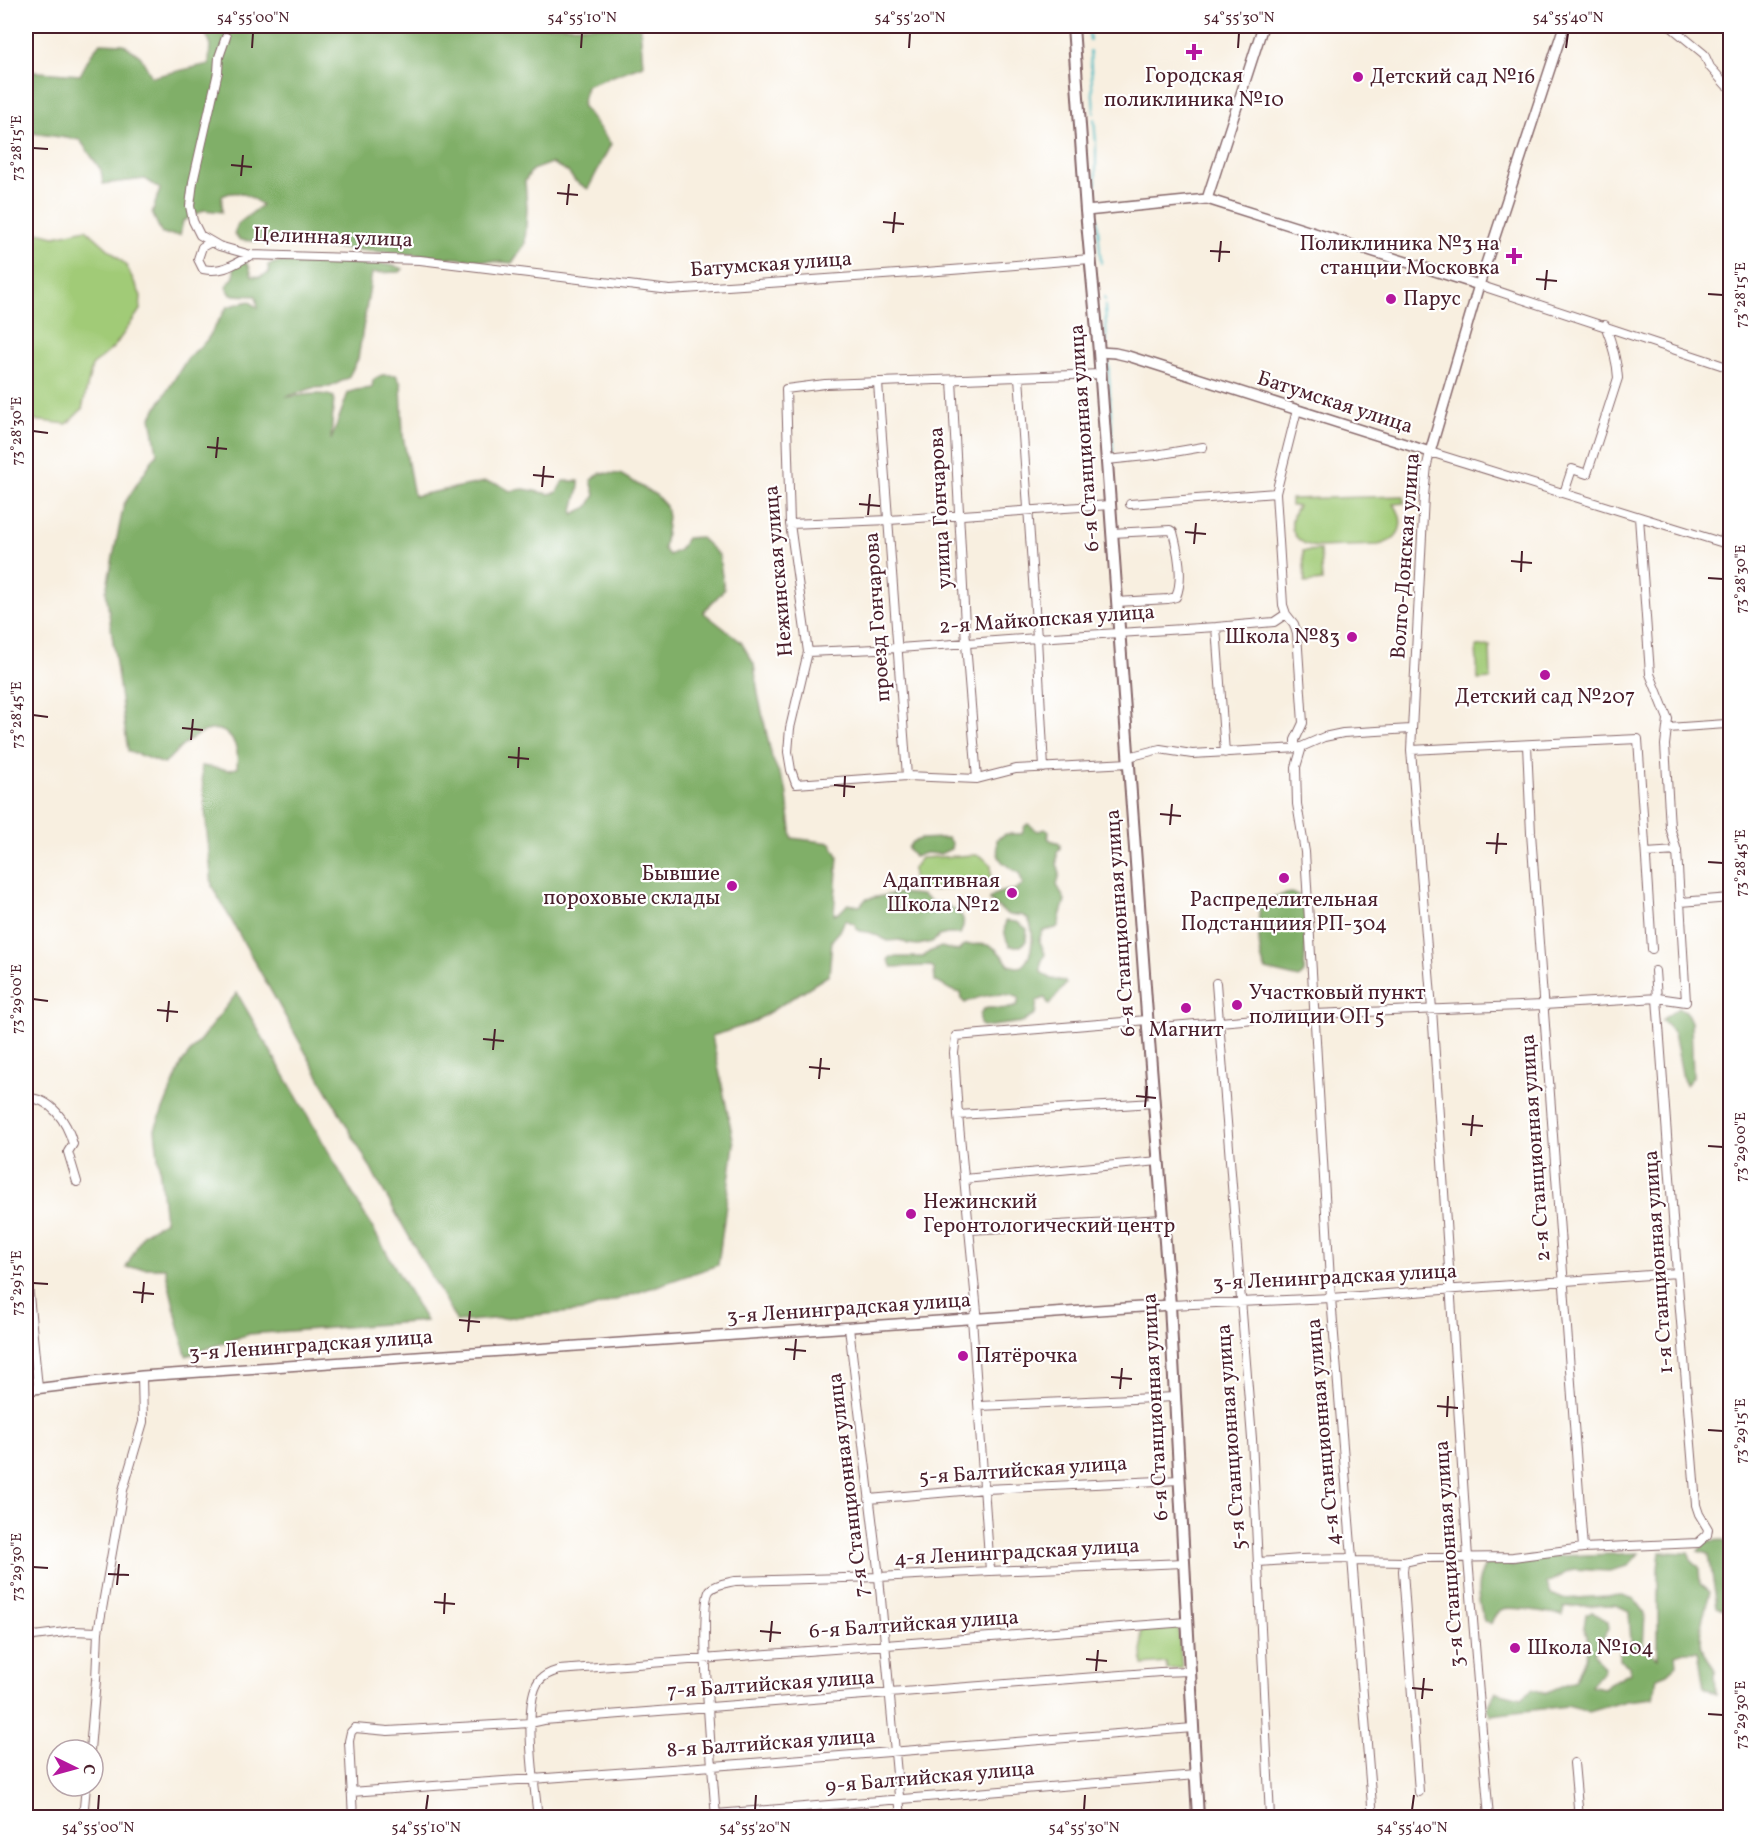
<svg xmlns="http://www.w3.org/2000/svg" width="1756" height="1843" viewBox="0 0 1756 1843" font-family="Vollkorn,serif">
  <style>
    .green { fill: #a1cb77; stroke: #767551; stroke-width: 1.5 }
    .forest { fill: #80af68; stroke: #65674a; stroke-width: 1.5 }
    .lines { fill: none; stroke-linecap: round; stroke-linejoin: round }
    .stream { stroke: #4cbac3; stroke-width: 2 }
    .minor-casing { stroke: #87686a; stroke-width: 10 }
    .tertiary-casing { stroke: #87686a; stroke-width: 12 }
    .secondary-casing { stroke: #87686a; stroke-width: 14 }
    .minor { stroke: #fff; stroke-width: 8 }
    .tertiary { stroke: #fff; stroke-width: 9 }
    .secondary { stroke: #fff; stroke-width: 10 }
    .rail-casing { stroke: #4a1f2b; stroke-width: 4.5 }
    .rail { stroke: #fff; stroke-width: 2; stroke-dasharray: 7; stroke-linecap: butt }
    .ticks { fill: none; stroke: #4a1f2b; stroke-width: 2 }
    .poi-dot { fill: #b5179e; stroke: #fff; stroke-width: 2 }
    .labels { text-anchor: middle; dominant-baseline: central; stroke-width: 4.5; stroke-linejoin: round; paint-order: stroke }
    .poi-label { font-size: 21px; fill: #4a1f2b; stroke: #fff; text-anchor: start }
    .street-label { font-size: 21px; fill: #4a1f2b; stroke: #fff }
    .neatline { fill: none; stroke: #4a1f2b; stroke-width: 2 }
    .ticks-label { font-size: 15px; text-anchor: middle; fill: #4a1f2b }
  </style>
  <rect width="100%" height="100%" fill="#fff"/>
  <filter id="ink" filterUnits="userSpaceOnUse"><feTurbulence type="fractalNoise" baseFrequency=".0167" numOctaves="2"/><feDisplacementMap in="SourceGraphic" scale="12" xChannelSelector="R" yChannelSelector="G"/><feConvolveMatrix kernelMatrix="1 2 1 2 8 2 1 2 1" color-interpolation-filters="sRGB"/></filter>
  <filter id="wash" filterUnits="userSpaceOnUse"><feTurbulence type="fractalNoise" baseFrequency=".008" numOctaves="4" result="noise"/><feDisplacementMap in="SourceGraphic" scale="24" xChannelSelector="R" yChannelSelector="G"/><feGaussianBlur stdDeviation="1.35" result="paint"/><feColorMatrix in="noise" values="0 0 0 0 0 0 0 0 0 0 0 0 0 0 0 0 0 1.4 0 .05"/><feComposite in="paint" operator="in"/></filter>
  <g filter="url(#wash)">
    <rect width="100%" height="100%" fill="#f8efe0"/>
    <!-- green -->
    <path class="green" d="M86 229 126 265 141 296 140 310 114 347 92 366 82 409 67 424 32 420 26 421V236L33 231 55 236Z
      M1404 496V503L1394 504C1407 523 1401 540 1378 545L1316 547C1293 543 1285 526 1298 506H1291V499Z
      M1320 550 1322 581 1305 583 1303 551Z
      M1490 646 1491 679 1478 680 1476 647Z
      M975 855 981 856 991 865V878L983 887 929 890 922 889 913 881V868L921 858Z
      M1178 1625 1182 1668 1167 1669 1166 1663 1143 1665 1141 1631 1164 1630V1626Z"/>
    <!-- forest -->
    <path class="forest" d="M201 26H640L643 65 586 86 582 105 611 144 588 189 575 181 567 171 551 163 532 170 525 181 527 208 525 244 512 263 240 240 234 234 238 224 262 205C250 196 238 188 222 196V212L204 210 183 221 180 235 162 234 152 213 160 189 145 179 103 184 101 170 80 140 26 132V71L80 75 92 53 100 43 123 44 140 56 152 77 209 64 210 42Z
      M245 261 249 266 252 276 260 277 269 273 268 265 278 262C303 263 386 259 403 269L400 272 372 273 358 359 348 378 330 387 313 388 286 397C301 396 319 391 334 397L331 440 348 393 356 390 372 388 373 380 382 375H396L401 384 403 436 414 496 485 482 498 484 510 491 524 489 549 494 557 492 563 481H579C580 493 573 502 573 514L588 507 595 495 591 480 601 473 620 474 656 495 666 506 668 517 664 549 669 555 679 550 687 538 700 537 719 555 724 590 703 612 741 642 754 664 758 694 772 758 786 788 792 838 831 843 838 856 834 914 839 913 848 904 860 906 866 899 899 893 921 895 932 902 944 903C956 913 970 913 960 934H947L939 936 932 942 918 945 908 944 900 940 888 941 872 933 860 931 856 928 855 924 845 920 840 931 832 940 829 975 752 1023 712 1036 734 1144 718 1265 584 1311 457 1322 212 886 201 766 229 770 237 768C238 756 238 746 230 737 211 714 177 750 164 764L128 751 106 591 124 504 157 453 151 417 187 359 207 340 227 307 249 301 258 308 256 296 231 295 226 286 234 277V267Z
      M1028 824 1038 831 1046 829 1049 832 1048 837 1050 840 1057 842 1060 845V849L1057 852V864L1060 873 1057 885 1065 900C1063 909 1059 915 1059 925L1056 928 1043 931 1039 939 1045 954 1041 963V972L1051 979 1064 981 1066 984 1049 1005 1045 998 1037 1001 1035 1015 1023 1022 984 1027 980 1024C977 996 1001 1015 1017 1006L1019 998C1004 990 979 996 965 1003L962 1000 961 993 953 991 935 981 934 969 931 966 892 967 888 960 890 957H923L929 952 941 947 958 951 964 945C991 943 993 943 1009 965 1014 966 1018 969 1023 965 1033 957 1035 930 1028 919 1023 913 1016 916 1010 915 1005 914 995 904 990 901V898C1002 887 1015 894 1023 884L1019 873C1001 863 996 860 997 839L1006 834H1022L1025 826Z
      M941 838H947L952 843 951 849 940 854 925 853 914 857 908 848 912 842 921 839Z
      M1291 893C1294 894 1297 894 1300 896 1311 906 1304 958 1304 973L1299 978 1266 970C1257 955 1258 921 1260 903L1273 897Z
      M1006 921 1017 922 1027 929 1026 941 1021 946H1010C1005 939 1003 929 1006 921Z
      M237 993 426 1321 249 1334 186 1356 165 1268H126L143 1234 165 1221 155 1129 182 1063Z
      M1678 1008 1686 1011 1691 1022 1693 1077 1686 1085 1683 1079 1674 1033 1662 1020Z
      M1724 1540 1730 1550V1615L1729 1612 1717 1607 1709 1554 1698 1551 1707 1541Z
      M1660 1552 1688 1553 1691 1559 1699 1567 1700 1584 1710 1592 1702 1621 1701 1647 1715 1670 1716 1694 1704 1687 1698 1651H1685L1676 1654 1677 1664 1667 1673 1657 1677C1655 1684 1656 1692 1654 1698L1626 1701 1589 1712 1567 1706 1491 1715 1487 1709 1496 1692 1522 1698 1532 1689 1545 1693 1576 1680 1590 1645 1584 1627 1586 1614 1592 1611 1608 1622 1609 1628 1594 1653 1604 1667 1603 1672 1591 1685 1603 1688 1630 1672 1629 1666 1619 1660V1653L1631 1642 1629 1611 1616 1605 1576 1606 1564 1608 1562 1615C1550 1613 1514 1606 1503 1609 1496 1611 1493 1618 1491 1624L1484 1621C1478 1599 1473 1585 1486 1564L1506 1560 1512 1567 1530 1557 1639 1553 1628 1566 1609 1571 1573 1569 1547 1583 1551 1594 1563 1599 1622 1595 1634 1599 1645 1614 1643 1647 1658 1658V1569Z"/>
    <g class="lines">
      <!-- stream -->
      <path class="stream" d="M1088 26 1090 40
        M1090 52 1094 113
        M1094 119 1096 144V200
        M1097 215 1101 263
        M1104 297 1105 300
        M1105 306 1107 344
        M1108 358 1113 453
        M1113 466 1114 487"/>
    </g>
  </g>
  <g filter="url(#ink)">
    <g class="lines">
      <defs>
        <path id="minor" d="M1670 26 1704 54 1710 67 1726 85
          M226 37 219 57 218 72 193 182 190 206 193 221 200 235 219 246 251 255 420 260 670 290 926 272 1090 259
          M211 242 202 247 198 259 203 269C223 273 234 264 251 255
          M1479 285 1730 368
          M1101 374 825 384 786 389 790 524 808 652 790 728 788 752 791 770 796 784 907 776 977 779 1016 769 1129 763
          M1019 377 1037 638 1044 768
          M952 380 966 644 977 779
          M878 383 907 776
          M1297 410 1276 493 1283 605 1286 614 1294 624 1297 634 1303 723 1295 740V745L1301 750 1296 767 1297 804 1305 852 1331 1298 1373 1818
          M1107 460 1156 455 1203 447
          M1564 493 1572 469 1587 474 1618 378C1617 359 1612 343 1605 325
          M1130 504 1276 493
          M790 524 889 520 1110 505
          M1112 533 1170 530 1173 532C1178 551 1184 578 1176 597L1168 599 1117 602
          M1723 543 1730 521
          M1216 627 1225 753
          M808 652 899 648 1037 638 1216 627 1274 622 1286 614
          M1668 728 1726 724
          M1527 745 1531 833 1583 1548
          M1411 750 1638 739 1652 949
          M1128 757 1160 749 1192 754 1299 748 1324 737 1343 733 1411 729
          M1646 853 1677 851
          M1681 902 1730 898
          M1216 983 1252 1439 1270 1818
          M1148 1028 1314 1014 1544 1005 1658 998 1686 1002 1677 851 1670 827 1665 745 1668 719 1650 674 1639 517
          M26 1098C51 1097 67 1122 73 1144L68 1152 77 1182
          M958 1115 1154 1103
          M964 1179 1159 1161
          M969 1230 1163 1219
          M26 1264 38 1388
          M1170 1305 1331 1298 1677 1273
          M849 1328 879 1577 901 1818
          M979 1406 1175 1397
          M869 1499 985 1489 1180 1480
          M1259 1562 1301 1559 1348 1558 1353 1561 1404 1562 1422 1558 1513 1557 1583 1548 1698 1543 1707 1535 1708 1529 1699 1514 1696 1505 1677 1273 1655 971
          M1404 1562 1403 1571 1419 1792
          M990 1571 972 1318 977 1312 958 1115 954 1053 956 1036 1147 1020
          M26 1637 73 1631 98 1632
          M90 1750 96 1680 98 1632 123 1490 143 1422 142 1376
          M1574 1763 1579 1818
          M351 1792 713 1766 1193 1728
          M83 1818 86 1786
          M353 1818 349 1741 351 1732 355 1728 388 1731 530 1723 544 1720 1160 1672 1190 1671
          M538 1818C535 1789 522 1702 539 1681 544 1675 552 1672 559 1670L1187 1622
          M668 1818 1196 1775
          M716 1818C714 1787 697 1603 710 1590 716 1584 727 1583 735 1581L879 1577 990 1571 1184 1563
          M1320 1818 1372 1813
          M1489 1818 1468 1558 1432 1009 1411 750 1424 496 1427 465 1430 452 1730 545"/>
        <path id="tertiary" d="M1207 199 1263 26
          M1086 211 1207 199 1479 285
          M1099 352 1115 353 1128 356 1430 452 1479 285 1564 26
          M26 1390 142 1376 1170 1305"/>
        <path id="secondary" d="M1073 26 1086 211 1099 352 1148 1028 1170 1305 1198 1818"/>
      </defs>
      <!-- minor casing -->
      <use href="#minor" class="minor-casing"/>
      <!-- tertiary casing -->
      <use href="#tertiary" class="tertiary-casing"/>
      <!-- secondary casing -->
      <use href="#secondary" class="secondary-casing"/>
      <!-- minor -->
      <use href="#minor" class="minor"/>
      <!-- tertiary -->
      <use href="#tertiary" class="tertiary"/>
      <!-- secondary -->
      <use href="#secondary" class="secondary"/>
      <defs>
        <path id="rail" d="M1728 26 1730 31"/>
      </defs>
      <!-- rail casing -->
      <use href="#rail" class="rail-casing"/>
      <!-- rail -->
      <use href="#rail" class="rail"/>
    </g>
  </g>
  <!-- ticks -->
  <path class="ticks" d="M252 48 253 33M581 48 582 33M909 48 910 33M1238 48 1239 33M1566 48 1568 33M33 148 48 149M231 165 252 167M241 176 243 155M557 193 578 195M567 205 569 184M883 222 904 224M893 233 895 212M1210 251 1230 252M1219 262 1221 241M1536 279 1557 281M1545 290 1547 270M1708 294 1723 295M33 431 48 433M207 447 227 449M216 458 218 437M533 475 554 477M542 487 544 466M859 504 880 506M868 515 870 494M1185 532 1206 534M1194 544 1196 523M1511 561 1532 563M1521 572 1522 551M1708 578 1723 579M33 715 48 717M182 728 203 730M191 740 193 719M508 757 529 759M518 768 519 747M834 785 855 787M844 797 845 776M1160 814 1181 816M1170 825 1172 804M1486 843 1507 844M1496 854 1498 833M1708 862 1723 863M33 999 48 1001M157 1010 178 1012M167 1022 169 1001M483 1039 504 1041M493 1050 495 1029M809 1067 830 1069M819 1079 821 1058M1136 1096 1156 1098M1145 1107 1147 1086M1462 1124 1483 1126M1471 1136 1473 1115M1708 1146 1723 1147M33 1283 48 1284M133 1292 154 1294M142 1303 144 1282M459 1320 480 1322M468 1332 470 1311M785 1349 806 1351M794 1360 796 1339M1111 1377 1132 1379M1120 1389 1122 1368M1437 1406 1458 1408M1447 1417 1448 1396M1708 1430 1723 1431M33 1567 48 1568M108 1574 129 1575M117 1585 119 1564M434 1602 455 1604M444 1614 445 1593M760 1631 781 1633M770 1642 772 1621M1086 1659 1107 1661M1096 1671 1098 1650M1412 1688 1433 1690M1422 1699 1424 1678M1708 1714 1723 1715M98 1810 99 1795M426 1810 428 1795M755 1810 756 1795M1084 1810 1085 1795M1412 1810 1414 1795"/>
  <!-- markers -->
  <g class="poi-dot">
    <path d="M1191 43h6v6h6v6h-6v6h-6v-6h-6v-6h6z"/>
    <circle cx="1358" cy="77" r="6"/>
    <path d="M1511 247h6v6h6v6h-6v6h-6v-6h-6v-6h6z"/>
    <circle cx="1391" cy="299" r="6"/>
    <circle cx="1352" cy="637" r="6"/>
    <circle cx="1545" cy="675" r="6"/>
    <circle cx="1284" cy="878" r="6"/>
    <circle cx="732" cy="886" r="6"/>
    <circle cx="1012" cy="893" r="6"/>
    <circle cx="1237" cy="1005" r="6"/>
    <circle cx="1186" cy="1008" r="6"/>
    <circle cx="911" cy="1214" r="6"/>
    <circle cx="963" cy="1356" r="6"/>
    <circle cx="1515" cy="1648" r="6"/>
  </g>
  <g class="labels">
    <!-- poi labels -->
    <g class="poi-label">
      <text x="1194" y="76" text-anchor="middle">Городская<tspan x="1194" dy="24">поликлиника №10</tspan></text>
      <text x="1370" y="77">Детский сад №16</text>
      <text x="1500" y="244" text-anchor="end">Поликлиника №3 на<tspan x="1500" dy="24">станции Московка</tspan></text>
      <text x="1403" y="299">Парус</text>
      <text x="1340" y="637" text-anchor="end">Школа №83</text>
      <text x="1545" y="697" text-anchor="middle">Детский сад №207</text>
      <text x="720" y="874" text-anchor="end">Бывшие<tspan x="720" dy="24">пороховые склады</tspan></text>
      <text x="1000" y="881" text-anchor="end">Адаптивная<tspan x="1000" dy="24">Школа №12</tspan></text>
      <text x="1284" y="900" text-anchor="middle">Распределительная<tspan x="1284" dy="24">Подстанциия РП-304</tspan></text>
      <text x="1249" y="993">Участковый пункт<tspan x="1249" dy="24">полиции ОП 5</tspan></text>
      <text x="1186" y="1030" text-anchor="middle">Магнит</text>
      <text x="923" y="1202">Нежинский<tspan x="923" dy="24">Геронтологический центр</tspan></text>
      <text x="975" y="1356">Пятёрочка</text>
      <text x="1527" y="1648">Школа №104</text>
    </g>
    <!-- street labels -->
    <g class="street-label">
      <text transform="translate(333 238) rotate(2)">Целинная улица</text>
      <text transform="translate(771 265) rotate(-4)">Батумская улица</text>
      <text transform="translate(1335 403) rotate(18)">Батумская улица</text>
      <text transform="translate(1085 438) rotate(-94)">6-я Станционная улица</text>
      <text transform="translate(941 508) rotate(-93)">улица Гончарова</text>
      <text transform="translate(1406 556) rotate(-86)">Волго-Донская улица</text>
      <text transform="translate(779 571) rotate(-95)">Нежинская улица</text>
      <text transform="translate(878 617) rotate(-94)">проезд Гончарова</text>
      <text transform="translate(1047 620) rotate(-4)">2-я Майкопская улица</text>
      <text transform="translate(1121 923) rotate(-94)">6-я Станционная улица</text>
      <text transform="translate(1536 1148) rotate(-94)">2-я Станционная улица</text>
      <text transform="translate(1659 1262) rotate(-94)">1-я Станционная улица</text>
      <text transform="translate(1335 1278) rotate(-3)">3-я Ленинградская улица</text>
      <text transform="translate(849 1309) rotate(-4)">3-я Ленинградская улица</text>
      <text transform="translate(311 1346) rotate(-4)">3-я Ленинградская улица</text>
      <text transform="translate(1156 1407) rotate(-93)">6-я Станционная улица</text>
      <text transform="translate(1324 1432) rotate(-95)">4-я Станционная улица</text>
      <text transform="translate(1232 1437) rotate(-94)">5-я Станционная улица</text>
      <text transform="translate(1023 1471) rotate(-4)">5-я Балтийская улица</text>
      <text transform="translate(849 1485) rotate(-97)">7-я Станционная улица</text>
      <text transform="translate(1017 1553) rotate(-3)">4-я Ленинградская улица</text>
      <text transform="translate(1450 1554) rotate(-94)">3-я Станционная улица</text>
      <text transform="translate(914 1625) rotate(-4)">6-я Балтийская улица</text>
      <text transform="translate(771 1685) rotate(-4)">7-я Балтийская улица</text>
      <text transform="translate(771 1744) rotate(-4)">8-я Балтийская улица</text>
      <text transform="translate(930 1778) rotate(-5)">9-я Балтийская улица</text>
    </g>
  </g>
  <!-- margin -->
  <rect width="1756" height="1843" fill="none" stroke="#fff" stroke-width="66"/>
  <!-- north arrow -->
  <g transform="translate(75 1768) rotate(95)"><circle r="28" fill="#ffffff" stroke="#b7a5aa" stroke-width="1.5"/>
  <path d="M0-4.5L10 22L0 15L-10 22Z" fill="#b5179e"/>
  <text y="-9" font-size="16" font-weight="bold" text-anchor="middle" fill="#4a1f2b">С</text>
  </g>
  <rect x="33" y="33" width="1690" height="1777" class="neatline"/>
  <g class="ticks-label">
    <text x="253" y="22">54°55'00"N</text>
    <text x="582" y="22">54°55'10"N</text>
    <text x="910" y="22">54°55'20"N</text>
    <text x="1239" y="22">54°55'30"N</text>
    <text x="1568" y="22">54°55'40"N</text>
    <text transform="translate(16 148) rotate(-90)" y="5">73°28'15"E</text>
    <text transform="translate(1740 295) rotate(-90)" y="5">73°28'15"E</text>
    <text transform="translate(16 431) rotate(-90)" y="5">73°28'30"E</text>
    <text transform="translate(1740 579) rotate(-90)" y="5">73°28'30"E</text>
    <text transform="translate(16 715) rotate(-90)" y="5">73°28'45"E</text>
    <text transform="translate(1740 863) rotate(-90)" y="5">73°28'45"E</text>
    <text transform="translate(16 999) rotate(-90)" y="5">73°29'00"E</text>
    <text transform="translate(1740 1147) rotate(-90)" y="5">73°29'00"E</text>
    <text transform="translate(16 1283) rotate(-90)" y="5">73°29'15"E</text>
    <text transform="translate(1740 1431) rotate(-90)" y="5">73°29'15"E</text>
    <text transform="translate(16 1567) rotate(-90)" y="5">73°29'30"E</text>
    <text transform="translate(1740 1715) rotate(-90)" y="5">73°29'30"E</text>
    <text x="98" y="1832">54°55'00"N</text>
    <text x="426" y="1832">54°55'10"N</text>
    <text x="755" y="1832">54°55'20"N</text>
    <text x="1084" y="1832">54°55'30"N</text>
    <text x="1412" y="1832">54°55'40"N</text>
  </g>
</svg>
